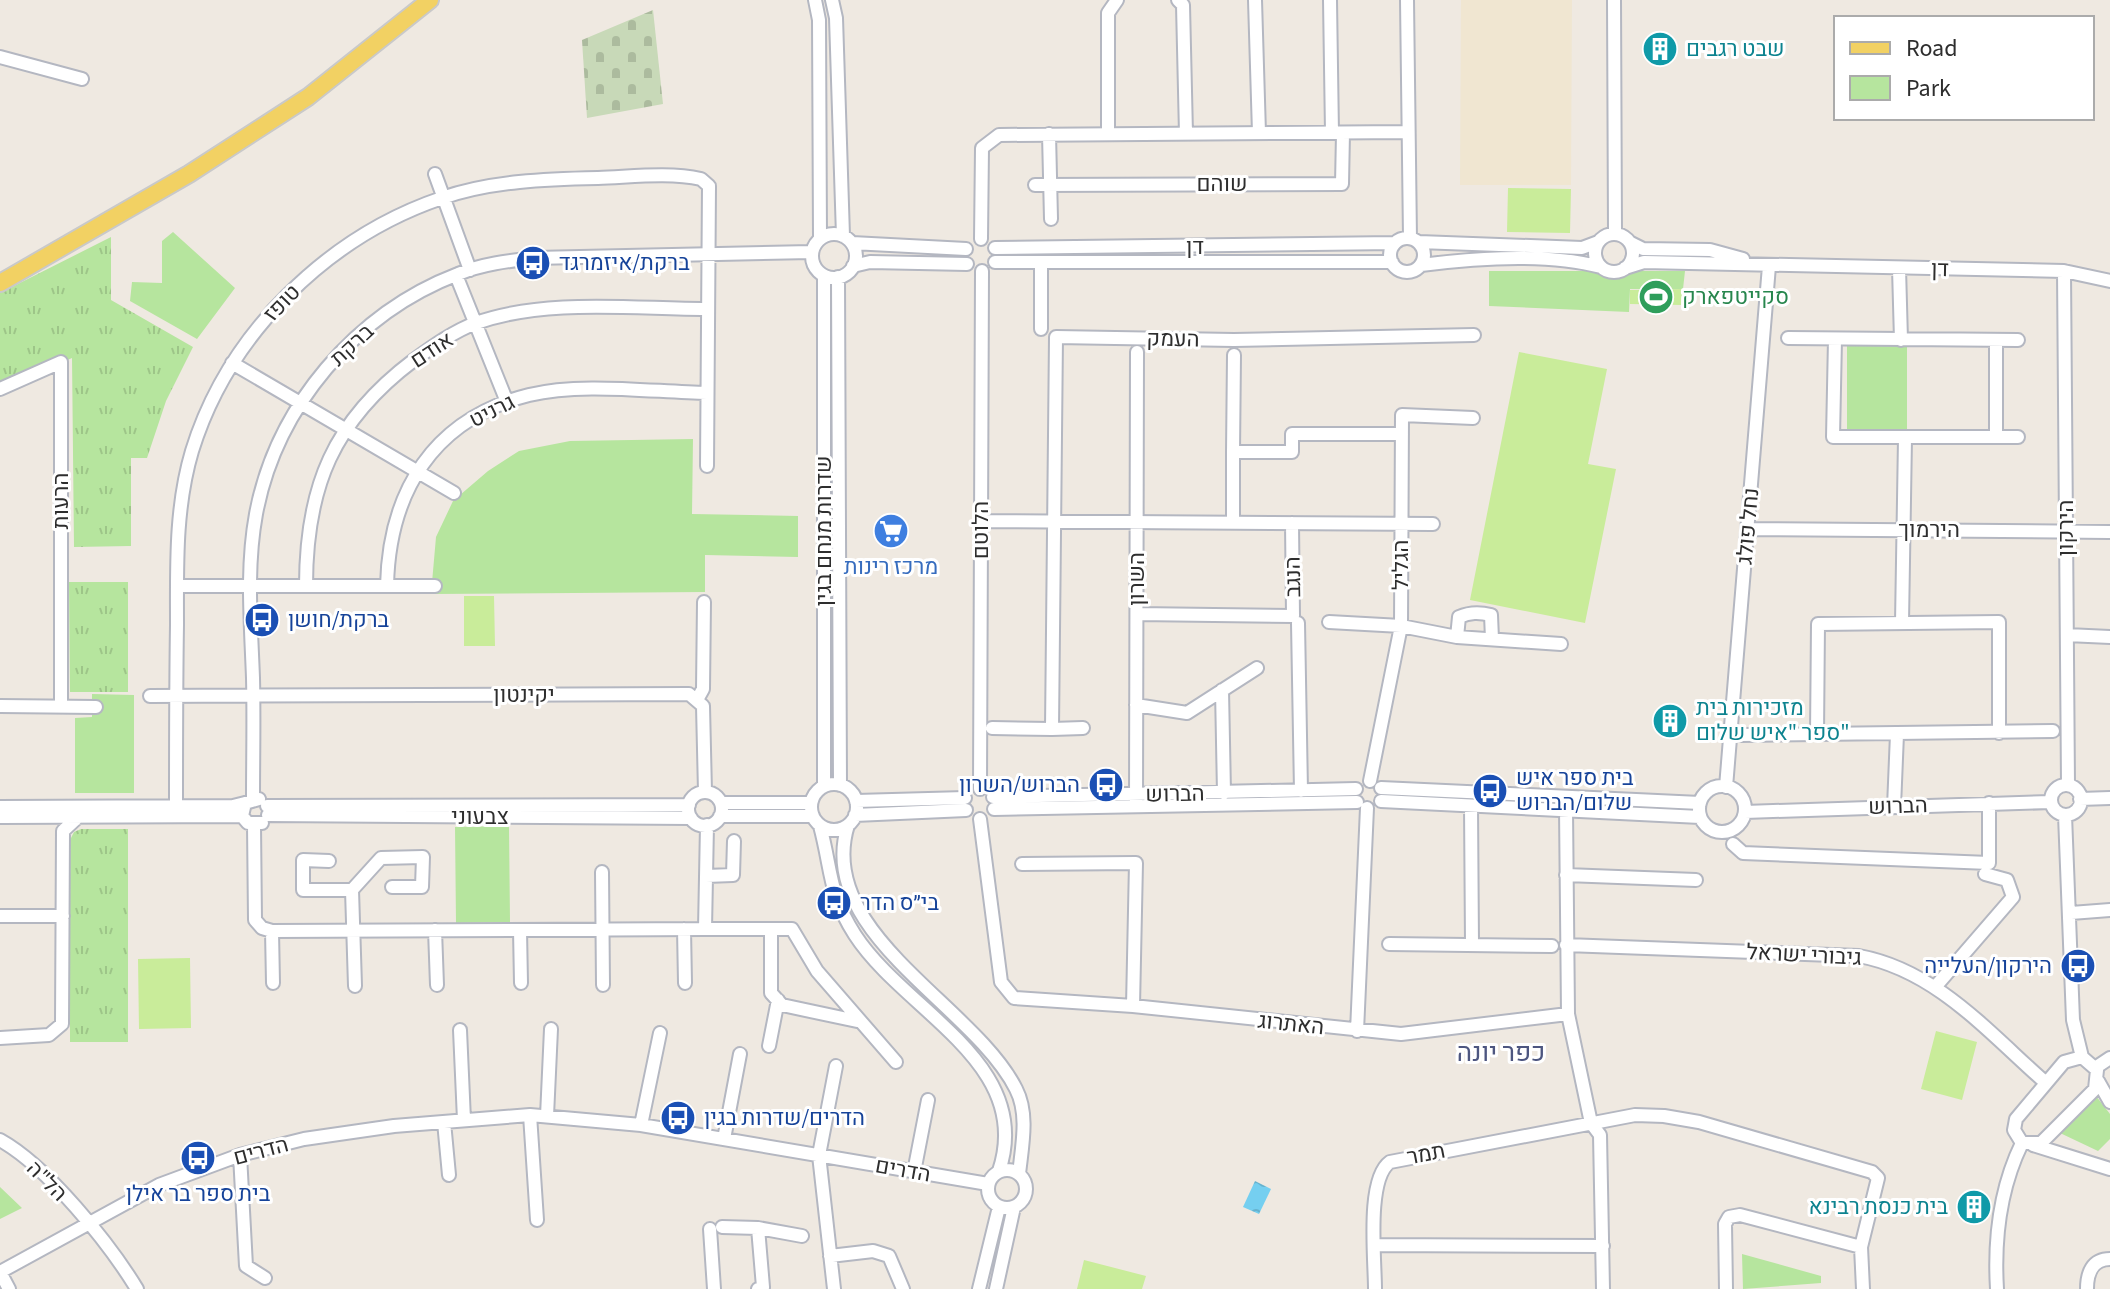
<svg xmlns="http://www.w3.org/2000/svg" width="2110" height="1289" viewBox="0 0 2110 1289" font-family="'Source Sans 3',Heebo,sans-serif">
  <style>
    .education { fill: #f0e6d1 }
    .grass { fill: url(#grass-tufts) }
    .cemetery { fill: url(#cemetery-stones) }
    .park { fill: #b6e59e }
    .pitch { fill: #c9ec9a }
    .water { fill: url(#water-ripples) }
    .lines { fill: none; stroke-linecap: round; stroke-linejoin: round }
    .minor-casing { stroke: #b4b7c1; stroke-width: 16 }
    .major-casing { stroke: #c9c9c9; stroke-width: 20 }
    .minor { stroke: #fff; stroke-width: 12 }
    .major { stroke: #f2d163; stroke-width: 16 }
    .labels { text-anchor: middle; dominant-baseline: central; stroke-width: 6; stroke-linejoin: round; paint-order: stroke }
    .culture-label { font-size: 22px; fill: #0d838f; stroke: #fff; text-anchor: start }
    .street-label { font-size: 22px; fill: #2e2e2e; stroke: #fff }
    .transit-label { font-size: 22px; fill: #164399; stroke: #fff; text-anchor: start }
    .leisure-label { font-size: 22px; fill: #27864d; stroke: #fff; text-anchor: start }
    .shop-label { font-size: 22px; fill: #366cbe; stroke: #fff }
    .quarter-label { font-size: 26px; fill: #4d5680; stroke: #fff }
  </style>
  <defs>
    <pattern id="grass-tufts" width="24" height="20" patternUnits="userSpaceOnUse" patternTransform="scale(2)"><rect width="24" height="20" fill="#b6e59e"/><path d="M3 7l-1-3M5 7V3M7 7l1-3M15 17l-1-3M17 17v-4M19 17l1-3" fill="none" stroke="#9dc588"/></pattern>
    <pattern id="cemetery-stones" width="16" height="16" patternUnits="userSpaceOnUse" patternTransform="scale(2)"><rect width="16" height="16" fill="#c8d9b8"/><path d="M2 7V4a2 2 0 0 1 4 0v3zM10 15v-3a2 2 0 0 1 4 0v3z" fill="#acbb9e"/></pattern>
    <pattern id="water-ripples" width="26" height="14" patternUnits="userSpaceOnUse" patternTransform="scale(2)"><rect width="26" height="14" fill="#75cff0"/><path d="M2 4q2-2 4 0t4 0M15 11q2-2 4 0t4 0" fill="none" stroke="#66b2ce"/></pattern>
  </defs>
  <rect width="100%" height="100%" fill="#efe9e1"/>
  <!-- education -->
  <path class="education" d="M1461 0H1572L1571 185H1460Z"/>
  <!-- grass -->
  <path class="grass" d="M111 237V300L193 347 166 401 147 458H131V546L74 547 72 358 0 390V293Z
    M69 582H128V692H70Z
    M81 829H128V1042H70V840L74 832Z"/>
  <!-- cemetery -->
  <path class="cemetery" d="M653 10 663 104 587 118 582 40Z"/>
  <!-- park -->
  <path class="park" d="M173 232 235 288 197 339 130 301 132 282 162 283V241Z
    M1489 271H1685L1683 289H1630L1629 312 1489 306Z
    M1847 345H1907V430H1847Z
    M693 439 692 514 798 516V557L705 555V592L431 594 436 537 453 501 488 471 519 451 570 441Z
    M92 694 134 695V793H75V718L92 717Z
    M509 826 510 922 456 923 455 827Z
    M2096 1096 2110 1114V1139L2098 1151 2060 1133Z
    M0 1187 22 1208 0 1219Z
    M1742 1254 1821 1276V1283L1743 1289Z"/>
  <!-- pitch -->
  <path class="pitch" d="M1508 188 1571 189 1570 233 1507 232Z
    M1683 289 1681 305 1630 304V290Z
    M1519 352 1607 369 1588 464 1616 469 1585 623 1470 600Z
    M464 596H494L495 646H464Z
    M190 958 191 1028 139 1029 138 959Z
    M1936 1031 1977 1042 1962 1100 1921 1089Z
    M1084 1260 1146 1276 1142 1289H1077Z"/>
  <!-- water -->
  <path class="water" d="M1255 1181 1271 1189 1259 1214 1243 1207Z"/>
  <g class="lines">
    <defs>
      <path id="minor" d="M815 0 819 20 820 238
        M832 0 836 18 843 236
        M1178 0 1183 5 1186 134
        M1255 0 1259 133
        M1330 0 1332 133
        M1407 0 1410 238
        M1614 0 1615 233
        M0 57 82 79
        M1049 134 1051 219
        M1108 134V13L1117 0
        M435 174 470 270
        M1035 185 1342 184 1343 133
        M812 256a22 22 0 1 1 44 0a22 22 0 1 1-44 0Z
        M1595 253a19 19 0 1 1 38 0a19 19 0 1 1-38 0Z
        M1390 255a17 17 0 1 1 34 0a17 17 0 1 1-34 0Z
        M981 239 982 148 999 135 1408 132
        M1419 242 1582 248 1598 242
        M852 243 966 249
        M1631 243 1643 249 1710 250 1743 259
        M995 248 1395 243
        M995 262H1392
        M1041 262V329
        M1421 265C1475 258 1549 253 1601 267
        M853 266 870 262 967 264
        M1625 268 1644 262 2064 271 2110 281
        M1899 268 1901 340
        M2064 271 2068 785
        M456 275 507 402
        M824 276V786
        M838 277 840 785
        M1788 338 2018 340
        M1835 339 1833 437H2018
        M1996 340V437
        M232 363 454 493
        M0 389 61 362V706
        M1233 452 1234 355
        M981 521 1433 524
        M1233 523V452H1292V434H1402
        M1748 529 2110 532
        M177 586H435
        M306 586C306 487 333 421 414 360 432 347 454 331 476 323 547 298 633 309 706 309
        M387 586C389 492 433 419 529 395 581 382 652 392 707 393
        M1137 614 1293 616 1292 523
        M1329 622 1401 626 1457 637 1561 644
        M1298 623 1301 791
        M1902 623 1905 438
        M2067 635 2110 637
        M1457 637 1459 617C1470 612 1479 612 1491 615L1492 639
        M1222 690 1224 793
        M150 696 689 694 703 706 705 792
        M698 698 703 689 704 602
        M1136 705 1187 713 1257 668
        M0 706 96 707
        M992 728 1052 729 1056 337 1234 340 1474 335
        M1052 729 1083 728
        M1817 734 1818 624 1999 622V733
        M1741 735 2053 731
        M1370 781 1401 626 1402 415 1473 418
        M811 807a23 23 0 1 1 46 0a23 23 0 1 1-46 0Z
        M2051 800a15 15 0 1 1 30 0a15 15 0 1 1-30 0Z
        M1699 809a23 23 0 1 1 46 0a23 23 0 1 1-46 0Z
        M1726 787 1769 266
        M1381 788 1700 803
        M980 789 982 271
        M688 809a17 17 0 1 1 34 0a17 17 0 1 1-34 0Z
        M993 797 1356 789
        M253 799C253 758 254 718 253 678 251 623 246 568 256 514 276 407 356 313 458 274 482 264 508 261 534 258L811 252
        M2080 799 2110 798
        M856 801 965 798
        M1381 801 1700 817
        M721 803H811
        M267 806 689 805
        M1136 806 1137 352
        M1471 806 1472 944
        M0 807 233 806 245 803
        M176 807C176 746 176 686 177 625 177 567 175 508 192 451 228 334 327 237 442 198 490 181 548 179 598 178 631 177 669 172 701 179L709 186 707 466
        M1894 807 1897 734
        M994 809 1357 802
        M1566 809 1568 1014 1591 1123 1600 1135 1603 1289
        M1745 812 2051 802
        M268 815 691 818
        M855 815 966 810
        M2065 815 2073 1020 2082 1057
        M242 816 245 803 259 799
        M720 816H813
        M0 817 242 816 248 823H262
        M980 819 1001 982 1014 998 1133 1006 1401 1034 1568 1014
        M254 825 255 920 262 928 272 931 705 929 707 825
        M848 825C814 933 974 1005 1016 1089 1029 1114 1022 1146 1019 1174
        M820 826C832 870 828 893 855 935 905 1012 1035 1063 999 1171
        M1733 844 1743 853 1989 863V803
        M329 861 303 860V890H352L355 986
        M1022 864 1136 863 1133 1006
        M602 872 603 985
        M1566 875 1696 880
        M706 876 733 875 734 841
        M352 890 381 858 423 857 422 887H392
        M2071 913 2110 910
        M0 916H63
        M684 929 685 983
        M705 929H792L817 971 896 1062
        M771 929V993L782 1005 857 1021
        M435 930 437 985
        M520 930 521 983
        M272 931 273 983
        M1389 944 1552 946
        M1566 945 1859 956C1936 970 1989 1033 2046 1083
        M1936 986 2013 897 2007 880 1985 874
        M460 1030 464 1120
        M1357 1031 1367 808
        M0 1038 49 1035 62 1024 63 831 78 817
        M769 1046 778 1000
        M2082 1057 2097 1070 2095 1089 2041 1143H2022L2014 1130 2016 1119 2064 1062Z
        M2095 1068 2110 1058
        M2098 1081 2110 1102
        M530 1115 537 1220
        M547 1116 551 1029
        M444 1122 449 1175
        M641 1125 660 1033
        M724 1139 740 1054
        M0 1140C47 1166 109 1243 137 1289
        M2033 1145 2110 1169
        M240 1155 246 1266 265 1278
        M988 1189a19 19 0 1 1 38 0a19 19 0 1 1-38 0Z
        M914 1172 928 1100
        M722 1227 758 1228 802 1236
        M758 1228 763 1287 758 1289
        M710 1229 714 1289
        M1375 1245 1603 1246
        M830 1256 873 1251 889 1256 903 1289
        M0 1272 159 1185 240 1155 304 1139 394 1126 530 1115 641 1125 988 1184
        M0 1272 9 1289
        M834 1289 819 1155 836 1066
        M979 1289 999 1207
        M996 1289 1014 1207
        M1375 1289C1375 1259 1366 1179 1390 1162L1635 1115 1664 1116 1699 1122 1872 1172 1878 1178 1861 1247 1863 1289
        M1726 1289 1725 1224 1729 1217 1740 1215 1861 1247
        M1997 1289C1994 1239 2000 1188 2022 1143
        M2087 1289C2087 1273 2092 1259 2110 1259"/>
      <path id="major" d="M0 283 189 174 308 97 430 0"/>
    </defs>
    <!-- minor casing -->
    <use href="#minor" class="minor-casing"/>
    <!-- major casing -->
    <use href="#major" class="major-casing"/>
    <!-- minor -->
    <use href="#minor" class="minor"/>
    <!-- major -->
    <use href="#major" class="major"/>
  </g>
  <!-- icons -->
  <defs>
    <symbol id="building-disc" viewBox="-11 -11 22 22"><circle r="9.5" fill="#0f9aa8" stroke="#fff"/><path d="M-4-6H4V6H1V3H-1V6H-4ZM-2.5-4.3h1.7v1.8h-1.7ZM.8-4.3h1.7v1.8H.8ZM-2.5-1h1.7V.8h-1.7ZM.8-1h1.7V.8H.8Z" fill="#fff"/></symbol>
    <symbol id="bus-disc" viewBox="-11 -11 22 22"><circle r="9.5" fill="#1a4fb4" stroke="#fff"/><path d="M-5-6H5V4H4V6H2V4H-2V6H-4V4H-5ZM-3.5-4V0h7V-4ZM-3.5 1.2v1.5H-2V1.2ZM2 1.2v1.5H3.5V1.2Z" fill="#fff"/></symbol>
    <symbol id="stadium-disc" viewBox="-11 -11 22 22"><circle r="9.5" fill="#2e9e5b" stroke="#fff"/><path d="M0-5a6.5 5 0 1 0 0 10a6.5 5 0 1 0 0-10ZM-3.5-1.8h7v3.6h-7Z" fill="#fff"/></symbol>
    <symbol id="supermarket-disc" viewBox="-11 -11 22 22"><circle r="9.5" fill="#3f7fe0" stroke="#fff"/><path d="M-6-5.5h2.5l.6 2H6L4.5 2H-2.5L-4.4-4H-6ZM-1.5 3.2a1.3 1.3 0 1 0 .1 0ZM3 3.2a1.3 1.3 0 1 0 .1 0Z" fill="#fff"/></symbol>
  </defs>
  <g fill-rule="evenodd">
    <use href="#building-disc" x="1640" y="29" width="40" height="40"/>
    <use href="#bus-disc" x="513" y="243" width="40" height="40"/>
    <use href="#stadium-disc" x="1636" y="277" width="40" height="40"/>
    <use href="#supermarket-disc" x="871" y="511" width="40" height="40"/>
    <use href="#bus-disc" x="242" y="600" width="40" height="40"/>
    <use href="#building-disc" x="1650" y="701" width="40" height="40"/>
    <use href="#bus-disc" x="1086" y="765" width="40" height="40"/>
    <use href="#bus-disc" x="1470" y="771" width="40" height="40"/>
    <use href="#bus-disc" x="814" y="883" width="40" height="40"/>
    <use href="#bus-disc" x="2058" y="946" width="40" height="40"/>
    <use href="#bus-disc" x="658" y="1098" width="40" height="40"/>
    <use href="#bus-disc" x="178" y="1138" width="40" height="40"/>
    <use href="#building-disc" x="1954" y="1187" width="40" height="40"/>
  </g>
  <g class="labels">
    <!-- culture labels -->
    <g class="culture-label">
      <text x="1686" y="49">שבט רגבים</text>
      <text x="1696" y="708">מזכירות בית<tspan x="1696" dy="25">ספר "איש שלום"</tspan></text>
      <text x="1948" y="1207" text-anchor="end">בית כנסת רבינא</text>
    </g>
    <!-- street labels -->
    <g class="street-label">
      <text x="1222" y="184">שוהם</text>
      <text x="1195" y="247">דן</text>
      <text transform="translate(1940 269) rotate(1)">דן</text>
      <text transform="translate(282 303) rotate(-46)">טופז</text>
      <text transform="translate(1173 339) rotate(1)">העמק</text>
      <text transform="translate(352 345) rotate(-43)">ברקת</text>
      <text transform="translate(432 350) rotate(-33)">אודם</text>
      <text transform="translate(492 411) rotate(-26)">גרניט</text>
      <text transform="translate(61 501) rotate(-90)">הרעות</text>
      <text transform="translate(1748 526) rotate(-85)">נחל פולג</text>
      <text transform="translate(2066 528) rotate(-90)">הירקון</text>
      <text transform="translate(981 530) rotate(-90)">הלוטם</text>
      <text x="1929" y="530">הירמוך</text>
      <text transform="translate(824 531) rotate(-90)">שדרות מנחם בגין</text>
      <text transform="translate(1401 565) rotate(-90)">הגליל</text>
      <text transform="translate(1293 577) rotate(-91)">הנגב</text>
      <text transform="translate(1137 579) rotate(-90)">השרון</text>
      <text x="524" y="695">יקינטון</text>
      <text transform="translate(1175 794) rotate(-1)">הברוש</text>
      <text transform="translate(1898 806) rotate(-2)">הברוש</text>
      <text x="480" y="817">צבעוני</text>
      <text transform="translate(1804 955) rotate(3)">גיבורי ישראל</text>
      <text transform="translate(1291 1024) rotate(6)">האתרוג</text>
      <text transform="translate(261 1151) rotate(-15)">הדרים</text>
      <text transform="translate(1426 1154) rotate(-11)">תמר</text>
      <text transform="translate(903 1170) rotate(10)">הדרים</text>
      <text transform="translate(47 1181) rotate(45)">הל"ה</text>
    </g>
    <!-- transit labels -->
    <g class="transit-label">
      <text x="559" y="263">ברקת/איזמרגד</text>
      <text x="288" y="620">ברקת/חושן</text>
      <text x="1516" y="778">בית ספר איש<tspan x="1516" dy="25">שלום/הברוש</tspan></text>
      <text x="1080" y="785" text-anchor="end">הברוש/השרון</text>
      <text x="860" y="903">בי״ס הדר</text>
      <text x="2052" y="966" text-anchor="end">הירקון/העלייה</text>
      <text x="704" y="1118">הדרים/שדרות בגין</text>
      <text x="198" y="1194" text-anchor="middle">בית ספר בר אילן</text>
    </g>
    <!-- leisure labels -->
    <g class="leisure-label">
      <text x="1682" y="297">סקייטפארק</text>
    </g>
    <!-- shop labels -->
    <g class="shop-label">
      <text x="891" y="567">מרכז רינות</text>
    </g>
    <!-- quarter labels -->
    <g class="quarter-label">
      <text x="1501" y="1052">כפר יונה</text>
    </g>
  </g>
  <!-- legend -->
  <rect x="1834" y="16" width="260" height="104" fill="#ffffff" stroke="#ababab" stroke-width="2"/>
  <rect x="1850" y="42" width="40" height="12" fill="#f2d163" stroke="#ababab" stroke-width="2"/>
  <text x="1906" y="56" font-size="24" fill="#2e2e2e">Road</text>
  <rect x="1850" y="76" width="40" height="24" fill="#b6e59e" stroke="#ababab" stroke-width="2"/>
  <text x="1906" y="96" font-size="24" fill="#2e2e2e">Park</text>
</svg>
